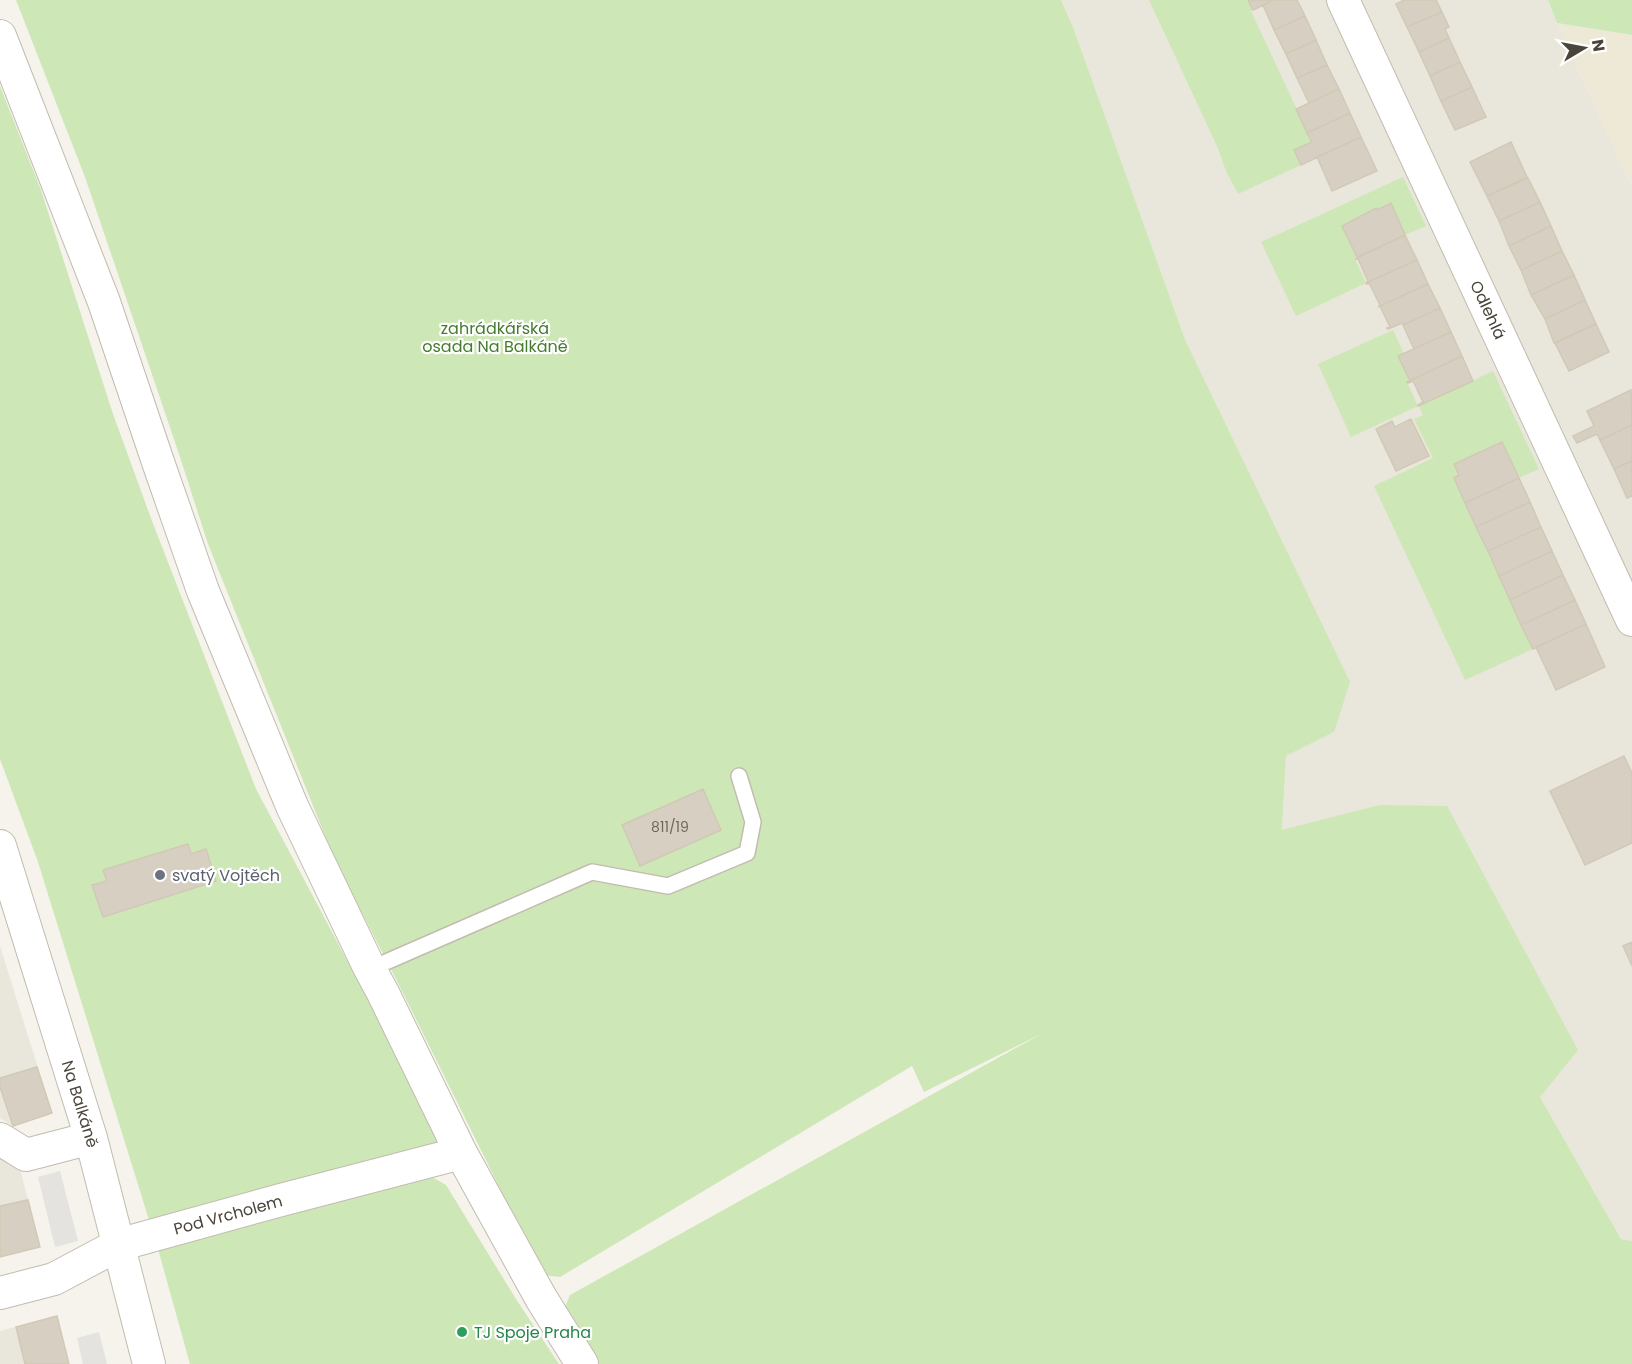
<svg xmlns="http://www.w3.org/2000/svg" width="1632" height="1364" viewBox="0 0 1632 1364" font-family="Poppins,sans-serif">
  <style>
    .residential { fill: #e9e6db }
    .education { fill: #eee9d7 }
    .green { fill: #cee7b7; fill-rule: evenodd }
    .parking { fill: #e5e3e0 }
    .building { fill: #d7d0c2; stroke: #d1c9b5; stroke-width: 1.5 }
    .lines { fill: none; stroke-linecap: round; stroke-linejoin: round }
    .service-casing { stroke: #c1bcaf; stroke-width: 18 }
    .minor-casing { stroke: #c1bcaf; stroke-width: 34 }
    .service { stroke: #fff; stroke-width: 15 }
    .minor { stroke: #fff; stroke-width: 32 }
    .worship-dot { fill: #6b7280; stroke: #fff; stroke-width: 2 }
    .leisure-dot { fill: #2e9e5b; stroke: #fff; stroke-width: 2 }
    .labels { text-anchor: middle; dominant-baseline: central; stroke-width: 4.5; stroke-linejoin: round; paint-order: stroke }
    .number-label { font-size: 14px; fill: #6d685c }
    .street-label { font-size: 16px; fill: #4a453a; stroke: #fff }
    .park-label { font-size: 16px; fill: #457b2e; stroke: #fff }
    .worship-label { font-size: 16px; fill: #5b616d; stroke: #fff; text-anchor: start }
    .leisure-label { font-size: 16px; fill: #27864d; stroke: #fff; text-anchor: start }
  </style>
  <rect width="100%" height="100%" fill="#f5f3ec"/>
  <!-- residential -->
  <path class="residential" d="M1061 0H1548L1557 23 1632 187V1241L1621 1239 1540 1097 1379 805 1282 831 1286 756 1334 732 1186 342 1073 27Z
    M0 946 52 1113 13 1126 0 1118Z
    M0 1158 20 1169 40 1247 0 1257Z
    M57 1316 69 1364H0V1331Z"/>
  <!-- education -->
  <path class="education" d="M1557 23 1632 35V187Z"/>
  <!-- green -->
  <path class="green" d="M16 0H1061L1073 27 1186 342 1350 682 1334 732 1286 756 1282 830 1379 805 1447 806 1578 1050 1540 1097 1621 1239 1632 1241V1364H594L562 1314 570 1295 1043 1033 924 1092 912 1066 560 1277 543 1275 394 975 336 863 208 544 179 454 85 177ZM703 790 721 830 640 866 623 825Z
    M1149 0H1248L1253 10 1251 11 1312 142 1295 150 1301 165 1238 194 1226 171 1217 146Z
    M1548 0H1632V35L1557 23Z
    M0 86 41 190 113 414 152 521 256 789 444 1143 149 1220 38 862 0 759ZM188 844 191 854 206 849 103 917 92 886 107 881 104 870Z
    M1403 177 1426 226 1405 235 1391 204 1377 210 1376 208 1343 225 1357 257 1355 259 1366 283 1296 316 1261 242Z
    M1393 330 1404 354 1399 357 1410 381 1407 382 1418 406 1351 437 1318 364Z
    M1493 371 1539 469 1519 478 1502 442 1454 464 1459 475 1454 478 1533 649 1465 680 1374 486 1433 458 1414 419 1423 415 1419 406Z
    M430 1176 446 1185 516 1299 559 1364H190L158 1249Z"/>
  <!-- parking -->
  <path class="parking" d="M60 1171 78 1241 55 1247 38 1177Z
    M99 1332 107 1364H83L77 1338Z"/>
  <!-- building -->
  <path class="building" d="M1248 0H1274L1253 10Z
    M1274 0H1297L1305 16 1274 30 1263 5Z
    M1404 0H1436L1442 12 1407 27 1396 4Z
    M1442 12 1449 27 1445 29 1449 38 1419 52 1407 27Z
    M1305 16 1316 40 1286 54 1274 30Z
    M1449 38 1460 62 1430 76 1419 52Z
    M1316 40 1327 65 1297 78 1286 54Z
    M1460 62 1472 87 1441 101 1430 76Z
    M1327 65 1339 89 1309 103 1297 78Z
    M1472 87 1486 117 1455 130 1441 101Z
    M1339 89 1350 113 1307 133 1296 109Z
    M1350 113 1361 137 1301 165 1294 150 1312 142 1307 133Z
    M1361 137 1377 171 1332 191 1317 157Z
    M1511 142 1527 177 1487 196 1470 162Z
    M1528 178 1540 202 1499 221 1487 196Z
    M1540 202 1551 226 1509 246 1499 221Z
    M1391 203 1405 235 1357 257 1342 226 1376 208 1377 210Z
    M1551 226 1562 251 1521 270 1509 246Z
    M1405 235 1417 260 1366 283 1368 281 1358 259H1355Z
    M1562 251 1574 275 1531 295 1521 270Z
    M1417 260 1428 284 1378 307 1380 305 1369 283 1367 284 1366 283Z
    M1574 275 1585 300 1545 319 1531 295Z
    M1428 284 1440 308 1403 325 1402 323 1388 329 1387 328 1390 327 1380 306Z
    M1585 300 1596 324 1554 343 1545 319Z
    M1440 308 1451 332 1414 349 1403 325Z
    M1596 324 1609 352 1569 371 1555 343Z
    M1451 332 1462 356 1410 381 1398 356Z
    M1462 356 1473 381 1418 406V405L1423 402 1413 381 1408 383 1407 382Z
    M1631 390 1632 425 1600 440 1597 434 1577 443 1573 436 1594 426 1587 411Z
    M1411 419 1429 456 1396 471 1376 429 1392 421 1395 427Z
    M1632 425V461L1614 469 1600 440Z
    M1502 442 1519 478 1465 503 1454 478 1459 475 1454 464Z
    M1632 461V496L1627 498 1614 469Z
    M1519 478 1530 502 1476 527 1465 503Z
    M1530 502 1541 527 1488 551 1476 527Z
    M1541 527 1552 551 1499 576 1488 551Z
    M1552 551 1563 575 1510 600 1499 576Z
    M1563 575 1575 600 1521 625 1510 600Z
    M1575 600 1586 624 1533 649 1521 625Z
    M1586 624 1605 667 1556 690 1536 647Z
    M1624 756 1632 773V843L1585 865 1550 791Z
    M703 789 721 830 640 866 622 825Z
    M188 844 191 854 206 849 216 881 103 917 92 885 107 881 103 870Z
    M1632 942V966L1623 946Z
    M37 1067 52 1113 13 1126 0 1087V1078Z
    M28 1200 40 1247 0 1257V1206Z
    M57 1316 69 1364H25L16 1327Z"/>
  <g class="lines">
    <defs>
      <path id="service" d="M370 969 592 872 668 886 747 853 753 822 739 776"/>
      <path id="minor" d="M1343 0 1632 620
        M0 36 104 302 158 462 203 591 292 806 370 969 383 993 461 1153 541 1298 582 1364
        M0 846 91 1138 149 1364
        M0 1139 26 1155 91 1138
        M0 1293 54 1279 118 1245 281 1200 461 1153"/>
    </defs>
    <!-- service casing -->
    <use href="#service" class="service-casing"/>
    <!-- minor casing -->
    <use href="#minor" class="minor-casing"/>
    <!-- service -->
    <use href="#service" class="service"/>
    <!-- minor -->
    <use href="#minor" class="minor"/>
  </g>
  <!-- markers -->
  <circle class="worship-dot" cx="160" cy="875" r="6"/>
  <circle class="leisure-dot" cx="462" cy="1332" r="6"/>
  <g class="labels">
    <!-- number labels -->
    <g class="number-label">
      <text x="670" y="827">811/19</text>
    </g>
    <!-- street labels -->
    <g class="street-label">
      <text transform="translate(1488 310) rotate(65)">Odlehlá</text>
      <text transform="translate(80 1104) rotate(73)">Na Balkáně</text>
      <text transform="translate(228 1215) rotate(-15)">Pod Vrcholem</text>
    </g>
    <!-- park labels -->
    <g class="park-label">
      <text x="495" y="328">zahrádkářská<tspan x="495" dy="18">osada Na Balkáně</tspan></text>
    </g>
    <!-- worship labels -->
    <g class="worship-label">
      <text x="172" y="875">svatý Vojtěch</text>
    </g>
    <!-- leisure labels -->
    <g class="leisure-label">
      <text x="474" y="1332">TJ Spoje Praha</text>
    </g>
  </g>
  <!-- north arrow -->
  <g transform="translate(1584 48) rotate(80)" stroke="#ffffff" stroke-width="4.5" paint-order="stroke">
  <path d="M0-4.5L10 22L0 15L-10 22Z" fill="#4a453a"/>
  <text y="-9" font-size="16" font-weight="bold" text-anchor="middle" fill="#4a453a">N</text>
  </g>
</svg>
